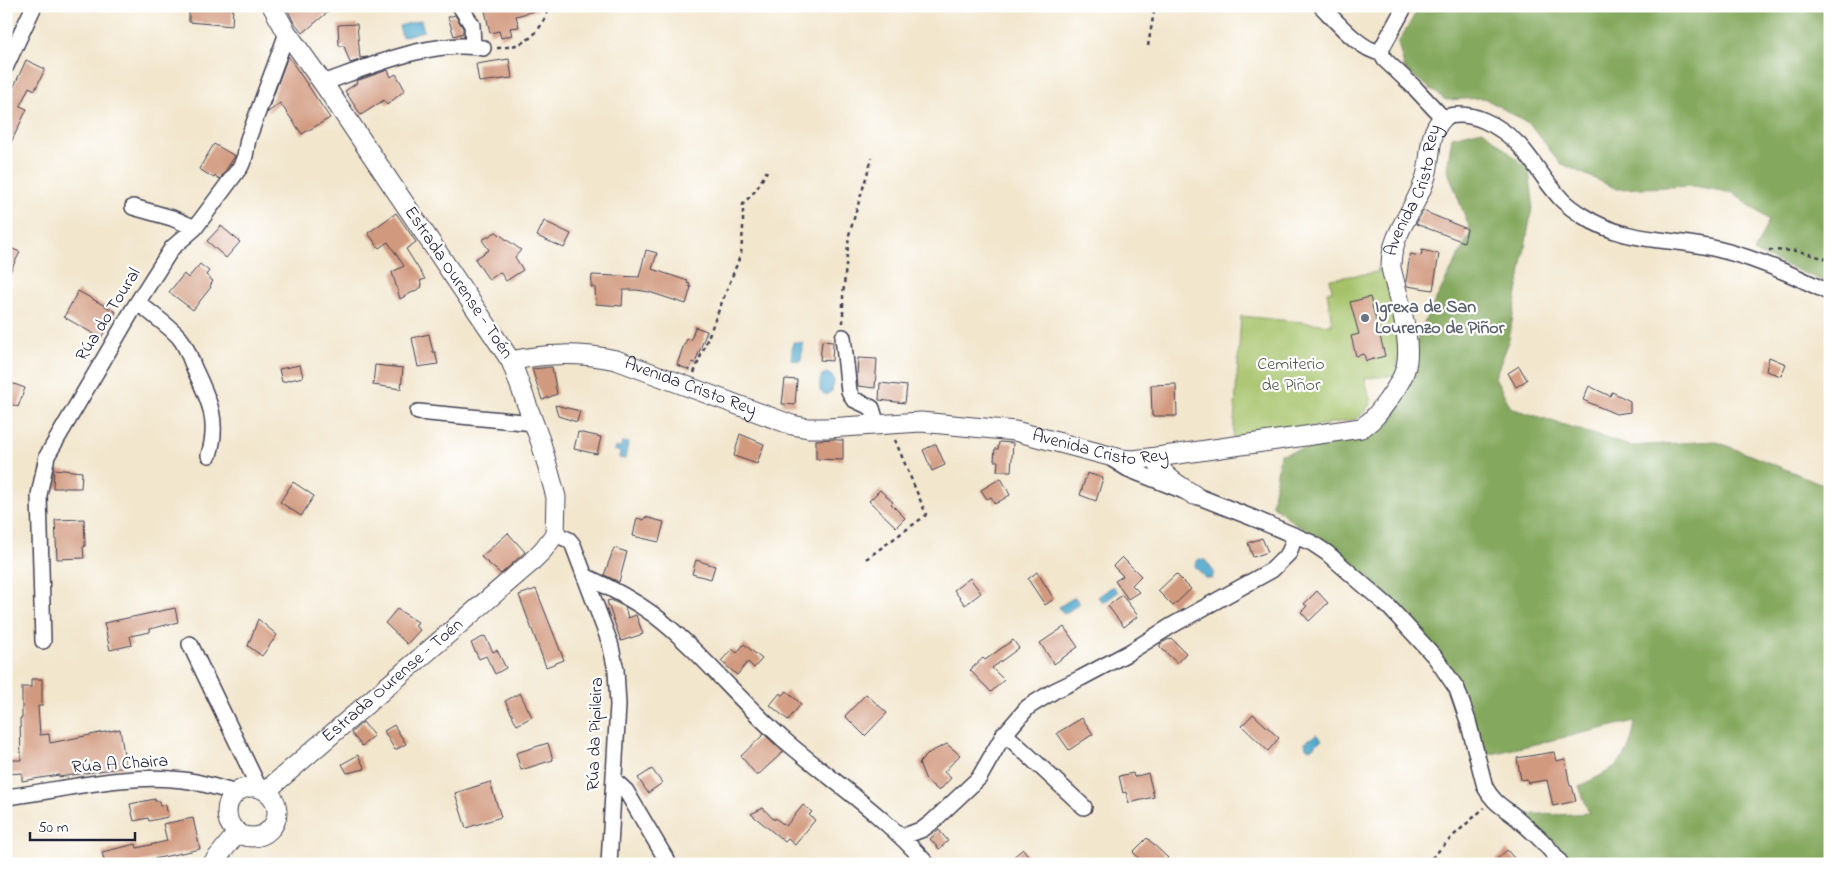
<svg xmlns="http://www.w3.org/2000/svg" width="1836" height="870" viewBox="0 0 1836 870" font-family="'Indie Flower',sans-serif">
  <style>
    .green { fill: #a5c269; stroke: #647252 }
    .forest { fill: #84a85d; stroke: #53654c }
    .water { fill: #50a9cd; stroke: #396684 }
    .building { fill: #d1997e }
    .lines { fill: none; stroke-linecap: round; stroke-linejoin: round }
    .minor-casing { stroke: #413f51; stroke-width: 18 }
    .tertiary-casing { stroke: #413f51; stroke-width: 21 }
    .path { stroke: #413f51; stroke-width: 2.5; stroke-dasharray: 4 4; stroke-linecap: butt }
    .minor { stroke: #fff; stroke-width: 15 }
    .tertiary { stroke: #fff; stroke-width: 19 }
    .worship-dot { fill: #6b7280; stroke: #fff; stroke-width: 2 }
    .labels { text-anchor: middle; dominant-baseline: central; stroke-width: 4.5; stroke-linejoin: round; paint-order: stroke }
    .street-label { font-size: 18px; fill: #22223b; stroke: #fff }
    .worship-label { font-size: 18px; font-weight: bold; fill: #5b616d; stroke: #fff; text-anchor: start }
    .park-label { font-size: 18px; fill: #505a4b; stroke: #fff }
  </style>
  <rect width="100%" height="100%" fill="#fff"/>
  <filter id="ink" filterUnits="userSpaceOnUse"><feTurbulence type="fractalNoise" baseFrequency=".02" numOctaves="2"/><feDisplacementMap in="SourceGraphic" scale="10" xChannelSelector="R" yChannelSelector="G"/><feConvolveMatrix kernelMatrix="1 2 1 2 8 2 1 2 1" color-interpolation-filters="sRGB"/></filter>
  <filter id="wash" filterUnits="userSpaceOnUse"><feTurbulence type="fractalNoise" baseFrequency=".0096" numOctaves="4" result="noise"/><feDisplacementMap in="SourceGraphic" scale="20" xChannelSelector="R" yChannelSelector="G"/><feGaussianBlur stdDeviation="1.12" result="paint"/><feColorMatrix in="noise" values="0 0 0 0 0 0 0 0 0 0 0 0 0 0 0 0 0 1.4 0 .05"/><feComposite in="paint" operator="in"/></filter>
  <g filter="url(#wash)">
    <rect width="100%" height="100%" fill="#f2e6cd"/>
    <!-- green -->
    <path class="green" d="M1384 268 1398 334 1401 357 1394 374 1389 376 1365 378 1371 404 1357 419 1286 431 1233 438 1241 316 1332 325 1327 292 1332 291 1330 279 1378 272 1377 269Z"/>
    <!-- forest -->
    <path class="forest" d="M1420 6H1830V284L1754 252 1769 220 1733 193 1694 186 1617 189 1560 163 1530 124 1484 98 1446 100 1405 70 1398 43Z
      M1483 130 1529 170 1533 202 1508 344 1495 377 1511 408 1630 446 1715 441 1830 487V864H1567L1525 815 1540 814 1557 815 1589 813 1579 786C1615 769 1630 763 1635 721L1483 756 1468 701 1314 538 1272 505 1280 454 1363 437 1375 432 1395 415 1421 328 1471 232 1447 169 1452 137Z"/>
    <!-- water -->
    <path class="water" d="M421 20 424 31 402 37 399 26Z
      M793 342 803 343 801 361 791 360Z
      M827 373 832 376 834 381 832 391 826 395 820 391V380L822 375Z
      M622 442 628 443 625 459 619 458 620 452 614 450 615 447 621 448Z
      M1200 559 1205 560 1214 572 1212 579 1205 578 1195 566 1196 561Z
      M1113 586 1118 592 1103 603 1098 597Z
      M1075 597 1079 604 1064 614 1059 607Z
      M1317 734 1322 740 1310 749 1306 747 1305 742Z"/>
    <g id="blocks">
      <!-- building -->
      <path class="building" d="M189 6H233L232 26 189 22Z
        M286 6H335L303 33 293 21Z
        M484 6H538V10L516 16 519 27 510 28 512 35 501 38 499 31 490 33Z
        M455 15 463 28V33L454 36 448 17Z
        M357 24 360 58 368 57 350 63 344 46H339L338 25Z
        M288 56 330 118 302 134 280 103 267 113Z
        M509 59 512 78 479 82 476 64Z
        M26 60 45 69 35 90 29 87 20 106 27 109 6 153V104Z
        M388 70 391 77 396 74 405 90 387 105 384 100 361 115 345 91 357 83 356 81Z
        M214 144 235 156 220 179 215 176 214 178 199 169Z
        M1423 211 1467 229 1464 242 1416 224Z
        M396 213 416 242 406 249 425 279 420 281 422 287 400 299 392 272 404 266 388 242 379 248 368 233Z
        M544 221 571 234 564 248 537 236Z
        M221 226 240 242 226 258 207 241Z
        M496 232 521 250 515 257 523 270 506 281 500 272 489 280 475 259 489 250 482 240Z
        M6 246 20 252 6 280Z
        M646 250 657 253 652 269 688 281 687 283 690 284 689 286 691 287 686 304 649 292 637 290H623L622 306 596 304 595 287H591L592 275 639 277Z
        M1422 250 1439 254 1433 290 1407 286 1406 281 1410 254 1421 256Z
        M200 264 209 271 206 275 213 281 210 286 211 287 193 310 169 292 184 274 188 278Z
        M78 291 116 312 101 338 64 317Z
        M1370 297 1385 356 1366 361 1364 354 1356 356 1351 336 1359 334 1350 302Z
        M695 327 707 331 695 363 692 362 690 370 677 365 683 347 687 339 691 340Z
        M429 334 433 352H435L438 364 418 367 412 338Z
        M822 341 833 342 832 361 820 360Z
        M1769 357 1786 364 1781 376 1766 371Z
        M858 358 877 359 875 388 858 386 857 376Z
        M300 365 303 377 282 382 279 369Z
        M375 365 403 368 401 389 373 385Z
        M1519 366 1527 380 1516 387 1508 373Z
        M552 367 557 394 542 400 532 369Z
        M785 379 797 380 795 405 782 404Z
        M6 381 25 388 18 407 6 402Z
        M880 383 907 386 905 403 879 400Z
        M1176 384 1177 416H1152L1151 385Z
        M1589 386 1610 396 1612 392 1630 401V412L1616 414 1583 400Z
        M555 405 580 411 577 422 558 416Z
        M578 432 601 437 597 454 574 449Z
        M740 434 764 444 757 464 734 456Z
        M836 439V440H843V460L816 459V440Z
        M999 442 1013 443 1011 471H997L998 461H994L995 449H998Z
        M936 444 945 465 932 471 923 450Z
        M54 469 82 472 81 488H53Z
        M1087 473 1103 478 1096 501 1080 495Z
        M1001 478 1010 495 995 504 991 497 987 499 981 490Z
        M293 482 314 496 301 516 280 502Z
        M880 490 893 502 891 504 905 518 896 527 869 501Z
        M645 517 664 522 659 542 633 536 637 518 644 520Z
        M84 519 85 542V546L83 547 84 558 57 559 55 520Z
        M508 533 525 552 501 574 481 557Z
        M1262 538 1268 552 1253 557 1248 543Z
        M614 548 627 552 619 582 604 575Z
        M1122 557 1141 576 1132 585 1139 592 1128 599 1115 581 1123 576 1113 566Z
        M696 560 715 566 711 579 692 574Z
        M1037 572 1054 599 1045 605 1028 579Z
        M1176 574 1191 589 1173 606 1158 591Z
        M970 578 981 593 965 605 954 590Z
        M536 589 564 660 546 667 519 595Z
        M1317 591 1328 603 1309 621 1301 612 1307 606 1304 604Z
        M1122 595 1138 616 1124 627 1108 606Z
        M611 600 625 607 628 618 636 615 643 634 621 641 607 601Z
        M175 608 178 622 150 629V632L130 636 132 645 110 650 104 623Z
        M397 609 418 622 415 626 420 630 407 644 385 623Z
        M258 619 277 635 262 656 248 646Z
        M1064 627 1078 647 1054 664 1040 643Z
        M485 636 493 652 497 650 506 668 495 674 486 656 479 659 471 643Z
        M1169 639 1170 640 1172 639 1186 653 1177 663 1160 647V644Z
        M1013 640 1019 648 992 668 1004 680 991 692 970 670 983 658 985 660Z
        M744 644 762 659 754 668 748 662 737 675 721 661 732 649 737 653Z
        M31 679H42V706H38L40 735 49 734 50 743 120 729 126 767 59 777V775L22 781V773L6 774V760H21L20 718H22V687H31Z
        M787 691 801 704 788 720 770 705 780 693 782 696Z
        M520 693 532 717 517 725 505 701Z
        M866 694 887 713 865 736 845 716Z
        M1253 714 1279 738 1268 751 1242 726Z
        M1082 718 1093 734 1069 750 1057 733Z
        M363 722 374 736 362 746 351 733Z
        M394 725 406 744 395 750 384 731Z
        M764 734 783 752 757 776 741 756Z
        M548 743 553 760 521 770 516 753Z
        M947 744 960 755 944 772 951 778 939 791 926 780 919 763 930 752Z
        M1554 752 1556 761 1565 759 1570 786H1572L1576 801 1553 806 1547 780 1528 783 1527 779 1521 780 1517 758Z
        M358 755 365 769 347 773 342 764Z
        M652 769 662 783 648 793 638 778Z
        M1133 773 1134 777 1148 773 1154 797 1129 803 1126 792 1123 793 1119 776Z
        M490 782 501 817 466 828 455 793Z
        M155 799V801H159L160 806 166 805 168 817 149 821 148 818 134 821 130 804Z
        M803 805 812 812 809 815 815 820 795 845 788 839 785 842 751 814 763 808 774 820 775 818 786 826Z
        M193 818 200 849 140 862V864H105L102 852 136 844 137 848 167 841 163 824Z
        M939 830 948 841 939 849 930 839Z
        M1147 838 1168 858 1162 864H1144L1133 852Z
        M1023 849 1035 864H1005Z
        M1507 850 1519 864H1492Z"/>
    </g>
  </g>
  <g filter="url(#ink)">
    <use href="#blocks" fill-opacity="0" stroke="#413f51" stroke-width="1"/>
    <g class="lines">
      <defs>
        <path id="minor" d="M460 6 472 25 473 46
          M1321 6C1336 21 1360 50 1381 53
          M1405 6 1383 46 1381 53 1385 60 1414 87 1443 118C1470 108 1501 126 1520 146 1535 163 1546 183 1562 200 1568 206 1575 211 1583 216 1627 244 1669 237 1717 249 1756 258 1794 275 1830 293
          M6 66 34 6
          M323 83C369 67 434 38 483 48
          M133 207 172 218 195 228
          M138 302C151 314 167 324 179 337 186 345 190 357 194 368 208 398 220 420 209 455
          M843 337 849 391 853 399 872 408 877 425
          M418 412 534 423
          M1112 459 1128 469 1253 518 1312 543 1327 553 1389 607 1435 657 1457 689 1468 721 1485 787C1494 804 1504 807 1518 819 1534 833 1549 846 1561 864
          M555 534 569 540 573 545 610 643 616 670 618 705 609 864
          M585 576C609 587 632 599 654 615 700 650 739 701 783 739 831 780 885 816 927 864
          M43 641 39 495 47 456 132 311 172 248 195 228 241 166 245 156 248 139 287 33
          M190 644 259 788
          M1004 733 1084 807
          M614 780 626 791 669 864
          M6 797C64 790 124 773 183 780 201 782 218 788 236 793
          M902 837 923 829 931 823 979 778 1003 736 1028 707 1054 691 1081 678 1128 653 1171 626 1272 570 1289 553 1295 536"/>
        <g id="tertiary">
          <path id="s1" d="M511 361C545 353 583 353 616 360L792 425 808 428H827L921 422 1015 431 1121 459 1133 460 1157 457 1361 428C1373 421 1380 411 1388 400 1394 391 1402 381 1405 370 1414 344 1397 294 1391 268 1390 232 1417 209 1426 176 1432 155 1427 135 1443 118"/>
          <path d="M1157 457C1159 476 1179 485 1194 495"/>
          <circle cx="252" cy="812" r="25"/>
          <path id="s2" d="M266 791 529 564 543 550 555 534 556 497 541 443 511 361 323 83 287 33 272 6"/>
          <path d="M212 864 238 832"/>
        </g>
      </defs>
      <!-- minor casing -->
      <use href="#minor" class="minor-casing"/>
      <!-- tertiary casing -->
      <use href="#tertiary" class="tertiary-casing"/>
      <!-- path -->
      <path class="path" d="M1148 46 1155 6
        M497 48C526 47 541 34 549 6
        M1769 250 1798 251 1830 260
        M843 323V296L849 235 872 158
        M694 373 741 254 743 228V204L756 190 767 171
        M866 559 925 516 926 514 895 440
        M1426 864 1453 836 1484 808"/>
      <!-- minor -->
      <use href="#minor" class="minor"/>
      <!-- tertiary -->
      <use href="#tertiary" class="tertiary"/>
    </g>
  </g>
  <!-- markers -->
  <circle class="worship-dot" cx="1365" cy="318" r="5"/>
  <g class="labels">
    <!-- street labels -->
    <g class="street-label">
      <text stroke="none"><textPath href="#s1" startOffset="1129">Avenida Cristo Rey</textPath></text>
      <text transform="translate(458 283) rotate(56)">Estrada Ourense - Toén</text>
      <text transform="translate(109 315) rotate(-58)">Rúa do Toural</text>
      <text stroke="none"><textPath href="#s1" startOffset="185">Avenida Cristo Rey</textPath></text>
      <text stroke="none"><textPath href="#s1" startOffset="605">Avenida Cristo Rey</textPath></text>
      <text stroke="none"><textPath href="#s2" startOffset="168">Estrada Ourense - Toén</textPath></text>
      <text transform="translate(596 734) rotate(-88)">Rúa da Pipileira</text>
      <text transform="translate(120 765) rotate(-4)">Rúa A Chaira</text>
    </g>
    <!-- worship labels -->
    <g class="worship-label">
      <text x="1375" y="308">Igrexa de San<tspan x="1375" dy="21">Lourenzo de Piñor</tspan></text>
    </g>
    <!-- park labels -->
    <g class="park-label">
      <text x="1291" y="365">Cemiterio<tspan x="1291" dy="21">de Piñor</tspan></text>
    </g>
  </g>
  <!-- margin -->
  <rect width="1836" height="870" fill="none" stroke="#fff" stroke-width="25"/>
  <!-- scale -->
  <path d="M30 832v8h105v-8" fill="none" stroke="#22223b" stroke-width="2.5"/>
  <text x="38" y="832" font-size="15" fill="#22223b" stroke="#ffffff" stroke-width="4" paint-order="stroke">50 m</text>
</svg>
